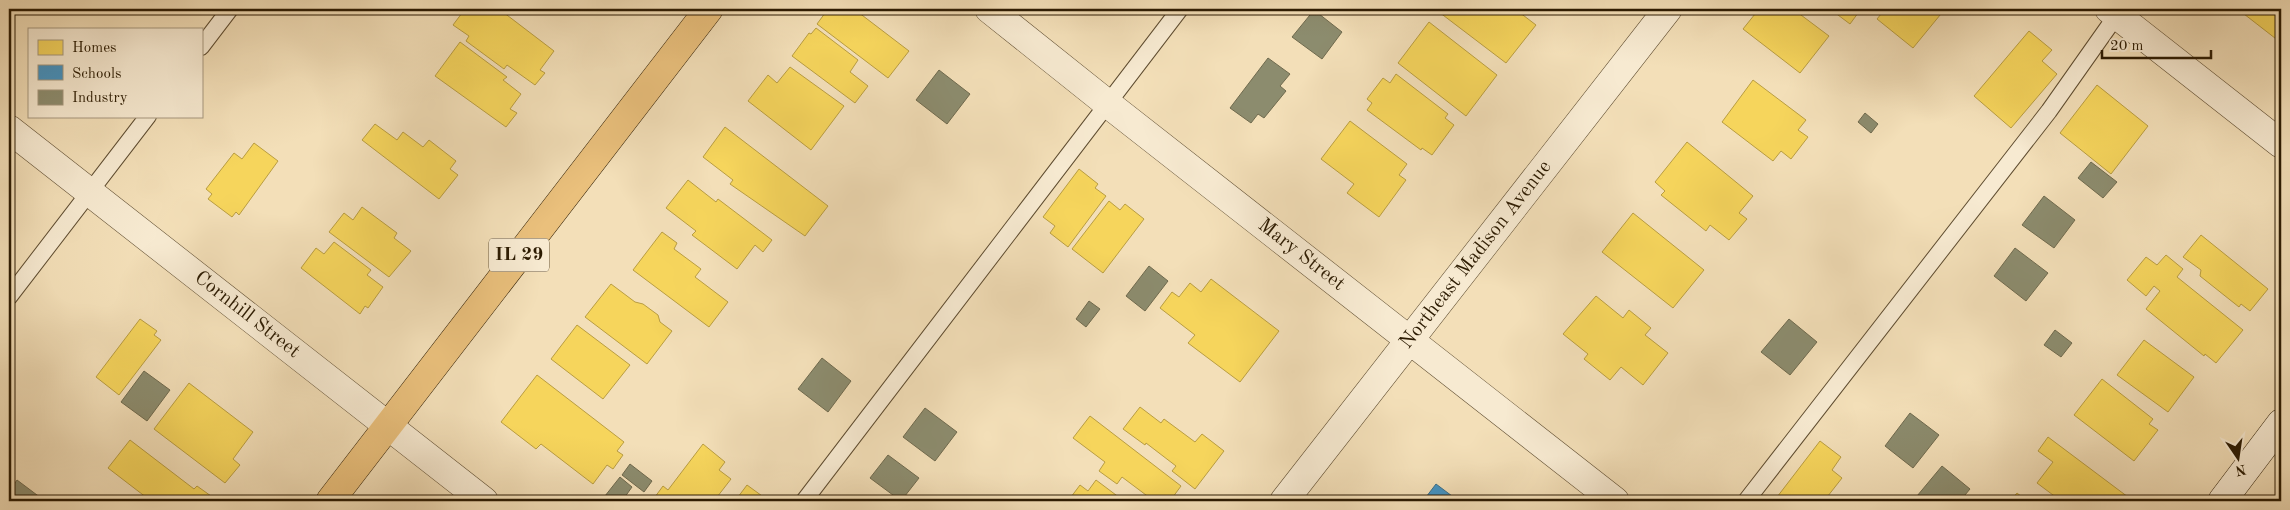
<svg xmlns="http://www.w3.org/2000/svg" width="2290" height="510" viewBox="0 0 2290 510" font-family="'Old Standard TT',serif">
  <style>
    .homes { fill: #f6d55c; stroke: #b99d41 }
    .schools { fill: #4393c3; stroke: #3c6f89 }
    .industry { fill: #8c8c6e; stroke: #6f6a4e }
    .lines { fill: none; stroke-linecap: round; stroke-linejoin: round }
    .lane-casing { stroke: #5e4c30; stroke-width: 18 }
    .street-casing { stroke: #5e4c30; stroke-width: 29 }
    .secondary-casing { stroke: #2c1b02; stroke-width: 29 }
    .primary-casing { stroke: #2c1b02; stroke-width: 29 }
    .lane { stroke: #f7ead1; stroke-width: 16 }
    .street { stroke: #f7ead1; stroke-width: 28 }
    .secondary { stroke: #f7ead1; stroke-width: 28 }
    .primary { stroke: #eac07c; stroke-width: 28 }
    .labels { text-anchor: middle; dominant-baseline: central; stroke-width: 5; stroke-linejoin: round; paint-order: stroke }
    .shield { fill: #f7ead1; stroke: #695940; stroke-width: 1 }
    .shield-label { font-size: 19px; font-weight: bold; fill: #2c1b02 }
    .street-label { font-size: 20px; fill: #2c1b02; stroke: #f7ead1 }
  </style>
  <rect width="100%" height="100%" fill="#f3dfb8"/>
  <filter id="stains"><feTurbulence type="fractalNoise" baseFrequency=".004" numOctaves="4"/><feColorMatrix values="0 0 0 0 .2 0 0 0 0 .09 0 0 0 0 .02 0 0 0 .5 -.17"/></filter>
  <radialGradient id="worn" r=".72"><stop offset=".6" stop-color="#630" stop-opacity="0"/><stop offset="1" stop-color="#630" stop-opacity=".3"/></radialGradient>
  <!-- homes -->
  <path class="homes" d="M465 9H499L554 51 540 70 545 73 535 85 507 65 504 69 466 41 469 36 453 25Z
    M828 9H854L909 51 888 78 817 24Z
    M1435 9H1515L1536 25 1506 63Z
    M1759 9H1793L1829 36 1800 73 1743 29Z
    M1830 9H1861L1850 24Z
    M1885 9H1945L1913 48 1877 19Z
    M2248 9H2281L2280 42 2244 14Z
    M1429 22 1497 75 1466 116 1398 63Z
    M816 28 858 60 850 72 868 86 855 103 792 56 809 33 811 34Z
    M2029 31 2052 50 2042 61 2057 74 2011 128 1974 96Z
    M460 42 507 77 503 80 521 94 510 109 517 113 506 127 435 76Z
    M790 67 844 106 811 150 748 101 768 75 777 83Z
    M1396 74 1448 114 1445 118 1454 125 1432 155 1422 148 1421 150 1367 110 1372 103 1367 99 1383 78 1390 83Z
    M1753 80 1806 120 1798 130 1808 137 1791 159 1781 151 1773 161 1722 122Z
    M2097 85 2148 126 2111 174 2060 133Z
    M1350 121 1407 164 1399 175 1406 180 1379 217 1347 193 1354 184 1321 159Z
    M375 124 397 140 403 132 423 147 429 140 456 161 450 169 458 175 439 199 362 140Z
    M725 127 828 206 805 236 730 184 733 180 703 157Z
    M1687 142 1753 196 1739 213 1747 219 1729 240 1710 225 1706 231 1661 195 1665 191 1655 182Z
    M254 143 278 161 239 215 236 212 232 217 208 199 212 194 206 189 234 153 242 159Z
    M1079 169 1098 184 1095 188 1106 196 1068 247 1050 233 1055 226 1043 217Z
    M688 180 716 202 718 199 772 240 763 252 755 245 737 269 692 235 696 231 666 208Z
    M1109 201 1120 210 1125 204 1144 219 1103 273 1072 249Z
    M362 207 397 233 394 238 411 251 389 277 329 232 344 213 353 220Z
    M1633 213 1704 270 1673 308 1602 252Z
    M662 232 677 243 674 249 701 269 695 277 728 302 709 327 633 270Z
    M2201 235 2268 289 2250 311 2241 304 2239 307 2200 276 2201 270 2183 257Z
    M334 242 371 270 367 275 383 287 368 308 365 306 360 314 301 268 316 248 324 254Z
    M2166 255 2183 269 2177 277 2243 330 2216 363 2205 354 2204 356 2146 309 2160 291 2154 286 2146 296 2127 280 2146 257 2157 265Z
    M1211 279 1279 331 1240 382 1188 343 1195 335 1160 308 1172 292 1179 297 1190 283 1201 292Z
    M611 284 635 302 643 304 658 315 660 322 672 331 647 364 585 317Z
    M1596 296 1623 318 1629 310 1651 328 1645 335 1668 353 1643 385 1621 367 1610 380 1584 359 1588 354 1563 334Z
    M140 319 157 331 154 335 161 340 119 395 96 377Z
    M577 325 630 365 603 399 551 359Z
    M2144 340 2194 377 2168 412 2117 375Z
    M537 375 624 442 617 451 623 455 613 469 607 465 593 484 541 444 536 449 501 422Z
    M2102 379 2153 419 2149 424 2158 430 2134 461 2074 415Z
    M189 383 253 432 233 459 240 465 225 483 154 429Z
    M1140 407 1161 423 1164 419 1195 442 1202 434 1224 451 1195 489 1172 471 1176 466 1146 443 1145 445 1123 429Z
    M1090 416 1181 486 1170 501H1154L1122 477 1117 484 1099 471 1105 462 1073 438Z
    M2048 437 2128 497 2125 501H2061L2037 483 2053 462 2038 451Z
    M130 440 194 489 197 486 218 501H151L108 468Z
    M1820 441 1841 457 1832 470 1842 478 1824 501H1774Z
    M703 444 725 462 719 470 731 479 714 501H652L663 486 668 490Z
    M1096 480 1124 501H1068L1080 485 1088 491Z
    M747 485 769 501H735Z
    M2017 493 2027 501H2010Z
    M1859 495 1867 501H1855Z"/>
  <!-- schools -->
  <path class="schools" d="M1436 484 1456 499 1454 501H1423Z"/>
  <!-- industry -->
  <path class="industry" d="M1314 10 1342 32 1322 59 1292 37Z
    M1268 58 1290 74 1280 86 1286 91 1264 118 1258 114 1251 123 1230 108Z
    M939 70 970 94 947 124 916 100Z
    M1865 113 1878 124 1871 133 1858 122Z
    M2091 162 2117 182 2103 198 2078 178Z
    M2044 196 2075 220 2054 248 2022 225Z
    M2015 248 2048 273 2026 301 1994 276Z
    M1149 266 1168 281 1145 311 1126 296Z
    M1089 301 1100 309 1086 327 1076 319Z
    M1789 319 1817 342 1790 375 1761 352Z
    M2055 330 2072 343 2061 357 2044 345Z
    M822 358 851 381 828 412 798 389Z
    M144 371 170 390 147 421 121 402Z
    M925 408 957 432 935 461 903 437Z
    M1910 413 1939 435 1913 468 1885 446Z
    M888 455 919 478 901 501 870 478Z
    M630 464 652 481 644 492 622 475Z
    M1942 466 1970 489 1960 501H1924L1917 496Z
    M620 477 632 487 622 501H601Z
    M17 480 45 501H9V492Z"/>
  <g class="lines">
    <defs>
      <path id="lane" d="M201 47 230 9
        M9 297 148 116
        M804 501 1180 9
        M1746 501 2049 111 2121 9"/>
      <path id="street" d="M989 9 1108 104 1615 501
        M2109 9 2281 144
        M9 129 484 501
        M1284 501 1668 9"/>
      <path id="secondary" d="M2222 501 2281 423"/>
      <path id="primary" d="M330 501 709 9"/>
    </defs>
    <!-- lane casing -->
    <use href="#lane" class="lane-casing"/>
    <!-- street casing -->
    <use href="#street" class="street-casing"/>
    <!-- secondary casing -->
    <use href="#secondary" class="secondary-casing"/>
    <!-- primary casing -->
    <use href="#primary" class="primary-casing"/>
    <!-- lane -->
    <use href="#lane" class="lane"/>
    <!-- street -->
    <use href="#street" class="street"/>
    <!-- secondary -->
    <use href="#secondary" class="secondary"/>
    <!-- primary -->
    <use href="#primary" class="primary"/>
  </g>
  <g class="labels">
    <!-- shield labels -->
    <rect class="shield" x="489" y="238.5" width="60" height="33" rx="4"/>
    <g class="shield-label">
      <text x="519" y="255">IL 29</text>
    </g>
    <!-- street labels -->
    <g class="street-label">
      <text transform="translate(1301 255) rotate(38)">Mary Street</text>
      <text transform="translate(1476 255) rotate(-52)">Northeast Madison Avenue</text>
      <text transform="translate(247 315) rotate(38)">Cornhill Street</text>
    </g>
  </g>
  <!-- margin -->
  <rect width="2290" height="510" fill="none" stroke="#f3dfb8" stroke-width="30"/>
  <rect x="10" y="10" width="2270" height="490" fill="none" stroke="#2c1b02" stroke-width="2.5"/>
  <rect x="15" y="15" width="2260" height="480" fill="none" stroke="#2c1b02"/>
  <!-- legend -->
  <rect x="28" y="28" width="175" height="90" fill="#f7ead1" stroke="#a6977e"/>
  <rect x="38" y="40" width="25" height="15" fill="#f6d55c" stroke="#a6977e"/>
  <text x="72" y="52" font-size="15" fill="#2c1b02">Homes</text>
  <rect x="38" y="65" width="25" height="15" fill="#4393c3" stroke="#a6977e"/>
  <text x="72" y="78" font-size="15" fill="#2c1b02">Schools</text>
  <rect x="38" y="90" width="25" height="15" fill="#8c8c6e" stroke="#a6977e"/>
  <text x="72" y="102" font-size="15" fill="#2c1b02">Industry</text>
  <!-- north arrow -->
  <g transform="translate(2238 458) rotate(167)" stroke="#f7ead1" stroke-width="4" paint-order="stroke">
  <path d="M0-4L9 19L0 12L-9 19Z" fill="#2c1b02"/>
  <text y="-8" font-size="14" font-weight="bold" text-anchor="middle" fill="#2c1b02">N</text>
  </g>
  <!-- scale -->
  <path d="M2102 50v8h109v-8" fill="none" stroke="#2c1b02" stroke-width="2.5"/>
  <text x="2110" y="50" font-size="15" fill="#2c1b02" stroke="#f7ead1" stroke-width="4" paint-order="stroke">20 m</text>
  <rect width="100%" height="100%" filter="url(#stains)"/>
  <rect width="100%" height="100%" fill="url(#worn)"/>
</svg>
